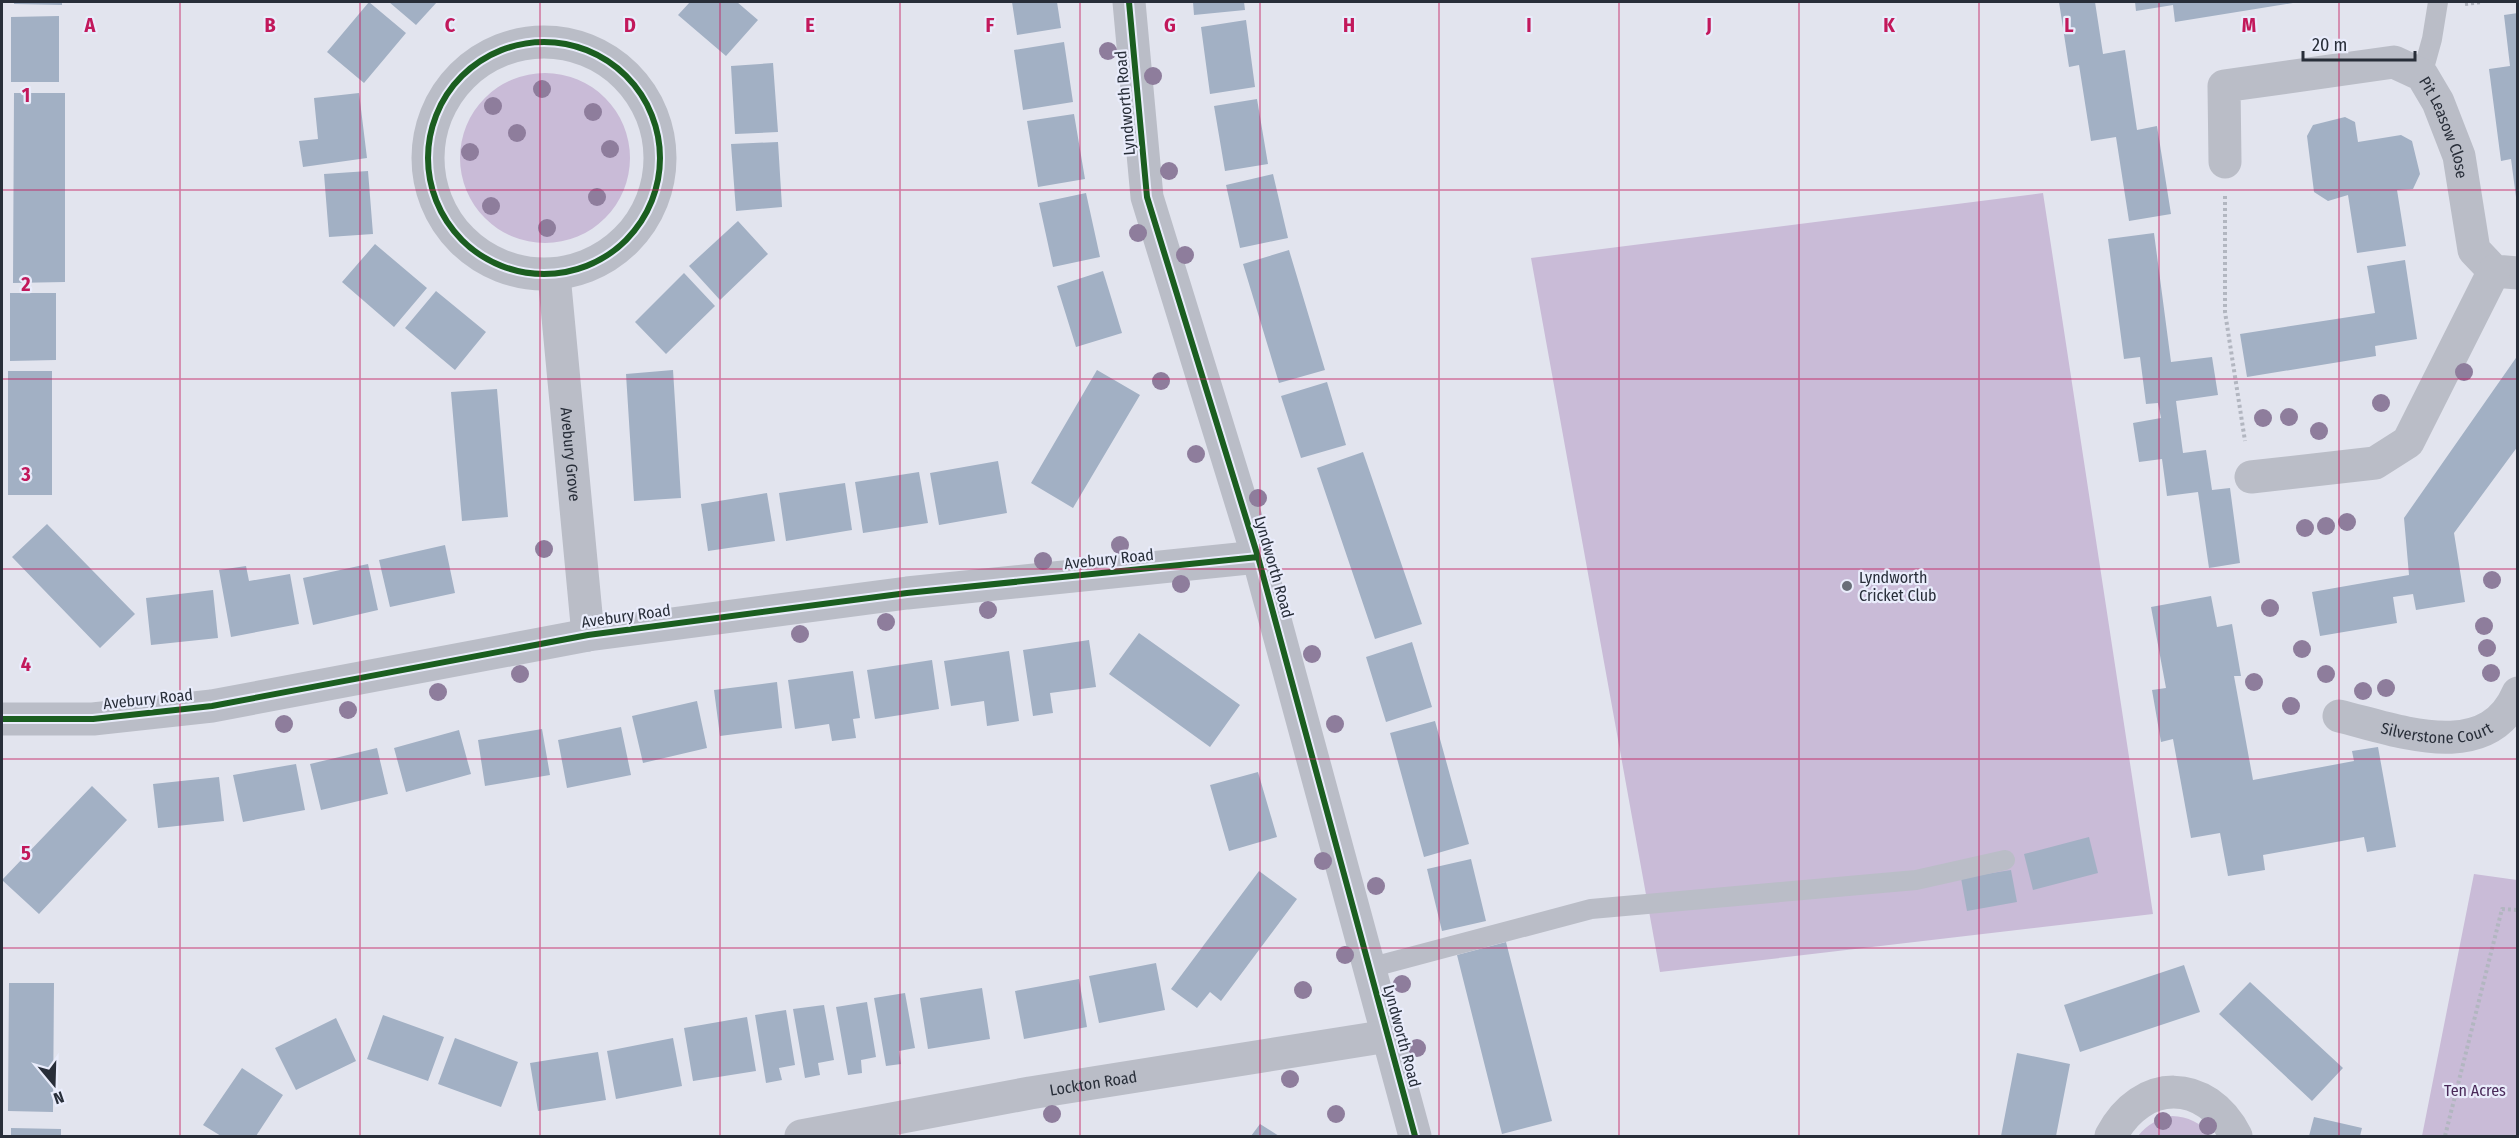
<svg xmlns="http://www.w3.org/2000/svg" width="2519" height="1138" viewBox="0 0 2519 1138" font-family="'Fira Sans Condensed',sans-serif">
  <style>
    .green { fill: #c9bbd7 }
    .building { fill: #a2b0c4 }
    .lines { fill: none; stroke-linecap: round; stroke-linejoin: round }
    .path { stroke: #b2b6c0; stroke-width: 4; stroke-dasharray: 3 3; stroke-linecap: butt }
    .service { stroke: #babdc7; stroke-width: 20 }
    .minor { stroke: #babdc7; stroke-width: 33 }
    .cycleway-casing { stroke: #e9ecfb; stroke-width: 10 }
    .cycleway { stroke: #1b5e20; stroke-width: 6 }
    .tree { fill: #8e7d9c }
    .grid { fill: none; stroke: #c2185b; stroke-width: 1.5; stroke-opacity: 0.55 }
    .poi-dot { fill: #696e78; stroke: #e9ecfb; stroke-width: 2 }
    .labels { text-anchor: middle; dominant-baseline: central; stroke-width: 4.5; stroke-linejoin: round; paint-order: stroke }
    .street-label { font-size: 16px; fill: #282e39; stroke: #e9ecfb }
    .poi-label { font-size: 16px; fill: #282e39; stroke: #e9ecfb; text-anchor: start }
    .park-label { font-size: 16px; fill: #492959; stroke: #e9ecfb }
    .grid-label { font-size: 20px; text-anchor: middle; font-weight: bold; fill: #c2185b; stroke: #e9ecfb; stroke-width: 4.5; stroke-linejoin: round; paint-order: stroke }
  </style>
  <rect width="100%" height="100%" fill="#e2e4ee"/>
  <!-- green -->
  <path class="green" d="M460 158a85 85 0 1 1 170 0a85 85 0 1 1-170 0Z
    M2043 193 2153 914 1660 972 1531 258Z
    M2474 874 2517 880V1136H2422Z
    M2172 1116C2188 1117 2201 1122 2210 1136H2138C2148 1124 2157 1119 2172 1116Z"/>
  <!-- building -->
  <path class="building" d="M14 2H62V5L14 4Z
    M369 2 406 33 364 83 327 52Z
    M389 2H437L416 25Z
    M690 2H737L758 20 726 56 678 15Z
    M1012 2H1057L1061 28 1017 35Z
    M1193 2H1244L1245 10 1194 15Z
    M2059 2H2095L2103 54 2125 50 2137 130 2157 126 2171 214 2129 221 2116 137 2091 141 2079 65 2069 67Z
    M2135 2H2293V3L2175 22 2173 5 2136 11Z
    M2518 13V197H2516L2511 159 2501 161 2489 69 2510 66 2504 15Z
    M59 16V82H11V17Z
    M1246 20 1255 87 1210 94 1201 27Z
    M1064 42 1073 102 1023 110 1014 50Z
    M773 63 778 132 735 134 731 66Z
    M14 93H65V282L13 283Z
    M359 93 367 158 303 167 299 141 318 139 314 98Z
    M1257 99 1268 164 1225 171 1214 106Z
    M1074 114 1085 179 1038 187 1027 121Z
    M2345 117 2355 122 2358 142 2401 135 2412 141 2420 174 2413 189 2397 190 2406 246 2357 253 2348 195 2328 201 2314 192 2307 136 2313 125Z
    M778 142 782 207 736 211 731 144Z
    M368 171 373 234 329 237 324 174Z
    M1273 174 1288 238 1240 248 1226 185Z
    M1086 193 1100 257 1053 267 1039 203Z
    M738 221 768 254 720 300 689 266Z
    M2154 233 2171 362 2212 357 2218 395 2176 401 2183 453 2206 450 2212 490 2230 488 2240 563 2209 568 2198 492 2167 496 2162 459 2139 462 2133 423 2161 418 2158 403 2146 404 2140 357 2124 359 2108 239Z
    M375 244 427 288 394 327 342 282Z
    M1289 250 1325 370 1279 383 1243 264Z
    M2405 260 2417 339 2375 346 2376 356 2247 377 2240 334 2375 313 2367 266Z
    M1103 271 1122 333 1076 347 1057 286Z
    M684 273 715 306 666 354 635 322Z
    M436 291 486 332 455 370 405 328Z
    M10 293H56V360L10 361Z
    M2518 355V446L2454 533 2465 602 2416 610 2413 594 2393 597 2397 623 2320 636 2312 592 2409 575 2404 518Z
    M673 370 681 498 634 501 626 374Z
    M1097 370 1140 395 1073 508 1031 483Z
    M8 371H52V495H8Z
    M1327 382 1346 445 1301 458 1281 396Z
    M497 389 508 517 462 521 451 392Z
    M1363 452 1422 624 1375 639 1317 468Z
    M998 461 1007 513 939 525 930 473Z
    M919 472 928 523 863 533 855 482Z
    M845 483 852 530 786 541 779 493Z
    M767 493 775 541 708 551 701 504Z
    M47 524 135 614 100 648 12 557Z
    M445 545 455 593 390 607 379 560Z
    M368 564 378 610 313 625 303 578Z
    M246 566 249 581 290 574 299 624 231 637 219 570Z
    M213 590 218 638 151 645 146 598Z
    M2211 596 2217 627 2232 624 2241 676H2234L2253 780 2354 761 2352 751 2378 747 2396 847 2367 852 2364 837 2263 855 2265 870 2228 876 2220 833 2191 838 2173 739 2161 742 2152 690 2166 688 2151 607Z
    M1139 633 1240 705 1210 747 1109 674Z
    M1089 640 1096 687 1050 693 1053 713 1033 716 1023 650Z
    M1412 642 1432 707 1386 722 1366 657Z
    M1009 651 1019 721 987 726 984 701 951 706 944 661Z
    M932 660 939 709 875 719 867 670Z
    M853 671 860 718 853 719 856 738 832 741 829 724 795 729 788 680Z
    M777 682 782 728 720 736 714 690Z
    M697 701 707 748 643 763 632 716Z
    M1435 721 1469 844 1424 857 1390 733Z
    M621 727 631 775 567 788 558 740Z
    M542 729 550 775 485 786 478 740Z
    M459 730 471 774 406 792 394 748Z
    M377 748 388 794 321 810 310 764Z
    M296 764 305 810 243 822 233 775Z
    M1258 772 1277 837 1229 851 1210 785Z
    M219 777 224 821 158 828 153 784Z
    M92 786 127 820 39 914 2 880Z
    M2089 837 2098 873 2033 890 2024 854Z
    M1471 859 1486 921 1442 931 1427 869Z
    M2011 870 2017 902 1967 911 1961 878Z
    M1259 871 1297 899 1221 1001 1210 992 1197 1008 1171 989Z
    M1506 942 1552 1121 1502 1134 1457 955Z
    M1156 963 1165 1010 1099 1023 1089 976Z
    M2184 965 2200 1012 2080 1052 2064 1005Z
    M1079 979 1087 1027 1024 1039 1015 991Z
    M2250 982 2343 1068 2312 1101 2219 1014Z
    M9 983H54L53 1112 8 1111Z
    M982 988 990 1039 928 1049 920 998Z
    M905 993 915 1048 899 1051 901 1064 886 1066 874 998Z
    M867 1002 876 1057 861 1060 862 1073 848 1075 836 1007Z
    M824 1005 834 1060 818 1063 820 1075 805 1078 793 1009Z
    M786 1010 795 1065 779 1068 782 1080 766 1083 755 1015Z
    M383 1015 444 1037 428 1081 367 1059Z
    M747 1017 756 1071 693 1081 684 1028Z
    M336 1018 356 1061 296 1090 275 1048Z
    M455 1038 518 1062 501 1107 438 1084Z
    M673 1038 682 1086 616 1099 607 1051Z
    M598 1052 606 1100 538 1111 530 1063Z
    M2017 1053 2070 1064 2056 1136H2001Z
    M242 1068 283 1095 256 1136H221L203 1125Z
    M2314 1117 2362 1128 2360 1136H2309Z
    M1260 1124 1279 1136H1251Z
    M11 1128 61 1129V1136H11Z"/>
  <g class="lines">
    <!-- path -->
    <path class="path" d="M2465 4 2482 2
      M2225 196V312L2245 441
      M2445 1136 2502 909 2518 910"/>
    <!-- service -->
    <path class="service" d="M2422 75 2432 39 2438 2
      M1369 968 1591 909 1916 880 2005 860"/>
    <!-- minor -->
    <g class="minor">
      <path d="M1129 2 1147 197 1258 557 1415 1136"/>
      <circle cx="544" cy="158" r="116"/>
      <path id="s1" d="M2225 162 2224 86 2394 62 2422 75 2438 102 2459 156 2474 250 2494 271 2518 273"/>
      <path id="s2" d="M554 275 588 635"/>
      <path d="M2251 477 2375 463 2408 442 2494 271"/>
      <path id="s3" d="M2339 716C2397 730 2487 766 2518 693"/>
      <path d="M2 719H93L212 706 588 635 907 593 1258 557"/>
      <path id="s4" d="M801 1136 1030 1093 1388 1036"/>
      <path d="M2111 1136C2142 1077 2206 1078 2236 1136"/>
    </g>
    <defs>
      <path id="cycleway" d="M1129 2 1147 197 1258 557 1415 1136
        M428 158a116 116 0 1 1 232 0a116 116 0 1 1-232 0Z
        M2 719H93L212 706 588 635 907 593 1258 557"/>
    </defs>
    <!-- cycleway casing -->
    <use href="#cycleway" class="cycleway-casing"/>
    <!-- cycleway -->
    <use href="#cycleway" class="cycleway"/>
  </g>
  <!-- trees -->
  <g class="tree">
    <circle cx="1108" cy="51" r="9"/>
    <circle cx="1153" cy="76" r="9"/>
    <circle cx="542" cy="89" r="9"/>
    <circle cx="493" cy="106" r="9"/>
    <circle cx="593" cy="112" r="9"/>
    <circle cx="517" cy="133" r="9"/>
    <circle cx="610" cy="149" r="9"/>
    <circle cx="470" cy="152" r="9"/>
    <circle cx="1169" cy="171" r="9"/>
    <circle cx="597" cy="197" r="9"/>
    <circle cx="491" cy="206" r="9"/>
    <circle cx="547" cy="228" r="9"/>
    <circle cx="1138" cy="233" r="9"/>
    <circle cx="1185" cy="255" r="9"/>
    <circle cx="2464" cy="372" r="9"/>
    <circle cx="1161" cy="381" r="9"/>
    <circle cx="2381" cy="403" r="9"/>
    <circle cx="2289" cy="417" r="9"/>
    <circle cx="2263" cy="418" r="9"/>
    <circle cx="2319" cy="431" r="9"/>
    <circle cx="1196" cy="454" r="9"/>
    <circle cx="1258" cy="498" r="9"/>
    <circle cx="2347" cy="522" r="9"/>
    <circle cx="2326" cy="526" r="9"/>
    <circle cx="2305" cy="528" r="9"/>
    <circle cx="1120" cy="545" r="9"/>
    <circle cx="544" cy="549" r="9"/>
    <circle cx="1043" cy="561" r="9"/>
    <circle cx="2492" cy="580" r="9"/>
    <circle cx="1181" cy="584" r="9"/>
    <circle cx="2270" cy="608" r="9"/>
    <circle cx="988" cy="610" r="9"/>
    <circle cx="886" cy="622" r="9"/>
    <circle cx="2484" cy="626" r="9"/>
    <circle cx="800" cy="634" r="9"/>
    <circle cx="2487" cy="648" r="9"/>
    <circle cx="2302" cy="649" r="9"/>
    <circle cx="1312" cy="654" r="9"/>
    <circle cx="2491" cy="673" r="9"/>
    <circle cx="520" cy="674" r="9"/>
    <circle cx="2326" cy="674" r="9"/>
    <circle cx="2254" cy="682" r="9"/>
    <circle cx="2386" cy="688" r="9"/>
    <circle cx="2363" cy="691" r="9"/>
    <circle cx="438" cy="692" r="9"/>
    <circle cx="2291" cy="706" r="9"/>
    <circle cx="348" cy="710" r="9"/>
    <circle cx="284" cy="724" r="9"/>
    <circle cx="1335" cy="724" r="9"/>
    <circle cx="1323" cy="861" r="9"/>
    <circle cx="1376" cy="886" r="9"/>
    <circle cx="1345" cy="955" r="9"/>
    <circle cx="1402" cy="984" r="9"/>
    <circle cx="1303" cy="990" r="9"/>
    <circle cx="1417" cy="1048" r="9"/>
    <circle cx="1290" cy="1079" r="9"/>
    <circle cx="1052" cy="1114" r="9"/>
    <circle cx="1336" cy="1114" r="9"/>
    <circle cx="2163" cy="1121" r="9"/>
    <circle cx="2208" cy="1126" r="9"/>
  </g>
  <!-- grid -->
  <path class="grid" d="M180 2V1136M360 2V1136M540 2V1136M720 2V1136M900 2V1136M1080 2V1136M1260 2V1136M1439 2V1136M1619 2V1136M1799 2V1136M1979 2V1136M2159 2V1136M2339 2V1136M2 190H2518M2 379H2518M2 569H2518M2 759H2518M2 948H2518"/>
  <!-- markers -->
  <circle class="poi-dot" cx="1847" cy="586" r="6"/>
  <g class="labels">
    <!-- street labels -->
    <g class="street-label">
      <text transform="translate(1125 103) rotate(-95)">Lyndworth Road</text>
      <text stroke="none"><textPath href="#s1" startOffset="336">Pit Leasow Close</textPath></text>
      <text stroke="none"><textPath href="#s2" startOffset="180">Avebury Grove</textPath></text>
      <text transform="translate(1109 559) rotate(-6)">Avebury Road</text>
      <text transform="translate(1274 567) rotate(74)">Lyndworth Road</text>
      <text transform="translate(626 616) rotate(-8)">Avebury Road</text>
      <text transform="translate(148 699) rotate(-6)">Avebury Road</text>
      <text stroke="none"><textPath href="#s3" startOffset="100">Silverstone Court</textPath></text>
      <text transform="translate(1402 1036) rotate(75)">Lyndworth Road</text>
      <text stroke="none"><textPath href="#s4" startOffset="297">Lockton Road</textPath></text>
    </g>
    <!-- poi labels -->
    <g class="poi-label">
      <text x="1859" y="577">Lyndworth<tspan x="1859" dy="18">Cricket Club</tspan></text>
    </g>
    <!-- park labels -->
    <g class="park-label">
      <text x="2475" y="1090">Ten Acres</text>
    </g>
  </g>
  <g class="grid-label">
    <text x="90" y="32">A</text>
    <text x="270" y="32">B</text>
    <text x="450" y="32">C</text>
    <text x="630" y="32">D</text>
    <text x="810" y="32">E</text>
    <text x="990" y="32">F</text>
    <text x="1170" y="32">G</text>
    <text x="1349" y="32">H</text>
    <text x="1529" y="32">I</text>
    <text x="1709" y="32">J</text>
    <text x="1889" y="32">K</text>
    <text x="2069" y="32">L</text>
    <text x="2249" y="32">M</text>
    <text x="26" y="102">1</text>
    <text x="26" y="291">2</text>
    <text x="26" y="481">3</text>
    <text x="26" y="671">4</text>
    <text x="26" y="860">5</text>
  </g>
  <!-- border -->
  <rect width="2519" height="1138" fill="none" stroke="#282e39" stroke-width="6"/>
  <!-- north arrow -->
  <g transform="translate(54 1084) rotate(161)" stroke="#e9ecfb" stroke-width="4.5" paint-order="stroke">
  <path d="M0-4.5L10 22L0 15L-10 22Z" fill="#282e39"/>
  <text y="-9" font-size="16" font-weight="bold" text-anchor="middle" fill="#282e39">N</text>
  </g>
  <!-- scale -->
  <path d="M2303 51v9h112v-9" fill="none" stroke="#282e39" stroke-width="3"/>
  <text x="2312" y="51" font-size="18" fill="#282e39" stroke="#e9ecfb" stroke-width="4.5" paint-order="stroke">20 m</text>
</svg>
